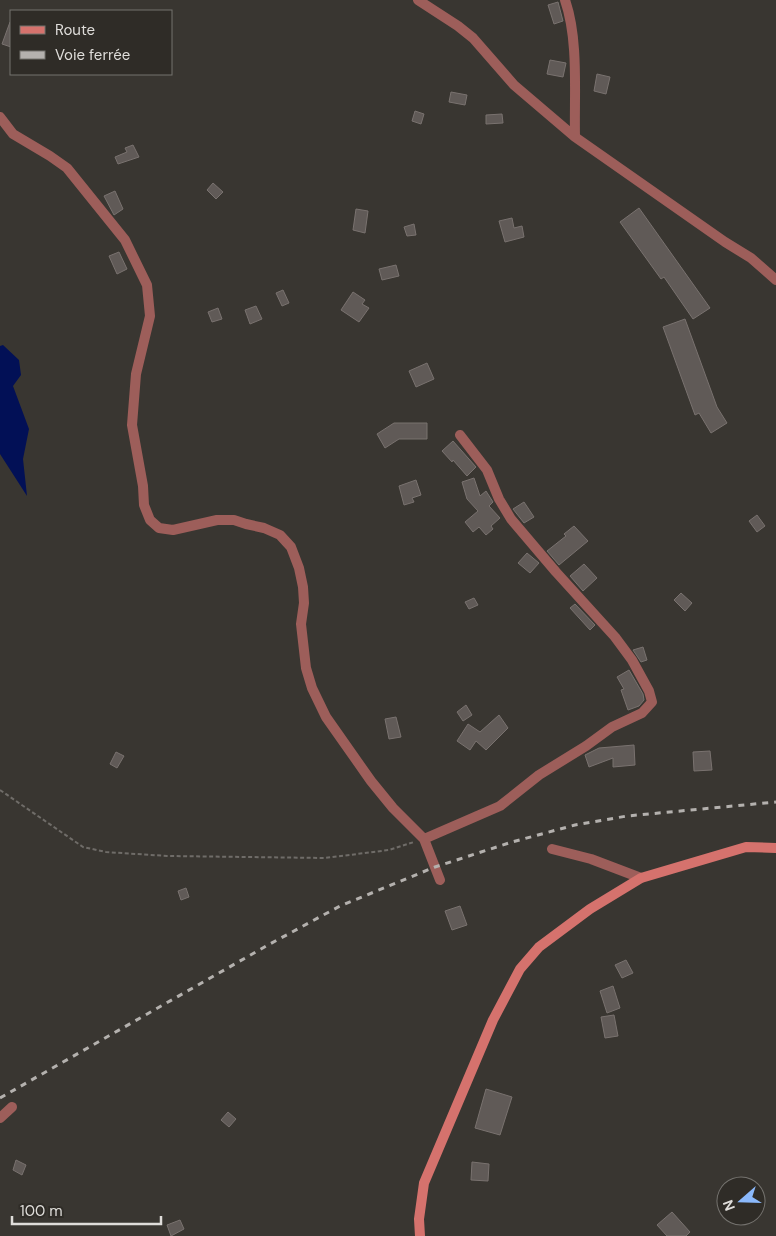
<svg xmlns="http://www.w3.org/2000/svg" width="776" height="1236" viewBox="0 0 776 1236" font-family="'DM Sans',sans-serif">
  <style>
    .water { fill: #021056 }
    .building { fill: #605a57; stroke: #79726f }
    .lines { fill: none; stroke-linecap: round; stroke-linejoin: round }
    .path { stroke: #6f6c68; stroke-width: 2; stroke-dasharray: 4 2.5; stroke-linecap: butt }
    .street { stroke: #9d5e5a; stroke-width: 10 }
    .secondary { stroke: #d5726d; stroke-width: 10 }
    .rail { stroke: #b4b1ae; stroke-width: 3; stroke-dasharray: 6 6; stroke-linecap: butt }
  </style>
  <rect width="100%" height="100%" fill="#393631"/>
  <!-- water -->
  <path class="water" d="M3 345 19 360 21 375 13 386 29 429 23 459 27 496 0 454V346Z"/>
  <!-- building -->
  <path class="building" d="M558 2 563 21 554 24 548 5Z
    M10 22H11V47L2 44Z
    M550 60 566 63 563 77 547 74Z
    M597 74 610 77 606 94 594 91Z
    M451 92 467 95 465 105 449 102Z
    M415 111 424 114 421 124 412 121Z
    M502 114 503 123 486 124V115Z
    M133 145 139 157 118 164 115 157 127 152 125 148Z
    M213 183 223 192 216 199 207 190Z
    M115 191 123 209 114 215 104 196Z
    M639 208 710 308 693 319 664 277 661 279 620 222Z
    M356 209 368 211 365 233 353 230Z
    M512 218 514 228 522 226 524 237 505 242 499 221Z
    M414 224 416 235 407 236 404 227Z
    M119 252 127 269 117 274 109 256Z
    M396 265 399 276 382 280 379 269Z
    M283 290 289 303 282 306 276 293Z
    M353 292 365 300 362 304 369 308 359 322 341 310Z
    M256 306 262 319 250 324 245 310Z
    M218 308 222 319 212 322 208 312Z
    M685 319 717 407 727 423 711 433 699 413 695 415 663 327Z
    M427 363 434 379 416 387 409 371Z
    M394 423H427V439H399L385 448 377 434Z
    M453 441 476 467 467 476 453 460 452 462 442 451Z
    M474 478 480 496 486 491 493 502 489 506 500 518 491 526 493 529 486 535 479 527 473 532 465 522 478 511 467 499 462 482Z
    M416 480 421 495 412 498 414 502 404 505 399 486Z
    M524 502 534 517 524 523 513 509Z
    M757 515 765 526 757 532 749 521Z
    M574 526 588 541 559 565 547 551 566 536 564 534Z
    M527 553 539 563 530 573 518 563Z
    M584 564 597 578 583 591 570 576Z
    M681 593 692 603 685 611 674 600Z
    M474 598 478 605 469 609 465 602Z
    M575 604 595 625 590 630 570 608Z
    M643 647 647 660 641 662 633 650Z
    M629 670 643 694 644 700 639 706 628 710 621 690 624 689 617 677Z
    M466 705 472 715 463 721 457 712Z
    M499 715 508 728 486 750 476 741 470 750 457 741 468 724 480 732Z
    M396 717 401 737 389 739 385 719Z
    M634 745 635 765 613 767V758L589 767 585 755 599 748Z
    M710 751 712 770 694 771 693 752Z
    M116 752 124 756 117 768 110 764Z
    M186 888 189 897 181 900 178 891Z
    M460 906 467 925 452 930 445 911Z
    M626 960 633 973 622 978 615 965Z
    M613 986 620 1008 607 1013 600 991Z
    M614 1015 618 1036 605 1038 601 1017Z
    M486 1089 512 1097 500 1135 475 1128Z
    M228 1112 236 1119 229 1127 221 1120Z
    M16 1160 26 1165 22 1175 13 1170Z
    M472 1162 489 1164 488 1181 471 1180Z
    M672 1212 690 1232 686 1236H667L657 1225Z
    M180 1220 184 1229 171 1236 167 1225Z"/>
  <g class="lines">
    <!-- path -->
    <path class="path" d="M0 790 83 847 106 852 167 856 325 858 389 850 414 842"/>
    <!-- street -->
    <path class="street" d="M418 0 458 26 473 38 514 85 575 137 725 242 751 258 776 280
      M565 0C579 40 574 95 575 137
      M0 117 13 134 50 156 67 168 125 240 147 285 150 316 136 374 132 425 143 486 144 505 150 520 159 528 173 530 217 520H234L246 524 264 528 280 535 291 547 299 568 303 587 304 603 301 624 306 668 312 688 326 717 371 781 393 808 424 839 440 880
      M424 839 500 806 539 775 586 746 612 727 642 713 652 702 649 691 632 660 615 637 556 572 511 519 499 499 487 470 460 435
      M552 849 591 859 641 878
      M0 1118 12 1107"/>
    <!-- secondary -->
    <path class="secondary" d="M420 1236 419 1219 424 1183 493 1020 520 969 539 947 590 909 641 878 746 847 776 848"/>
    <!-- rail -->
    <path class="rail" d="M0 1098 268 945 340 906 435 867 512 842 575 825 627 816 776 802"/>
  </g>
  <!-- legend -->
  <rect x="10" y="10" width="162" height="65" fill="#2f2c27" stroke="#75736f"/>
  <rect x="20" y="26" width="25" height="8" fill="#d5726d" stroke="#75736f"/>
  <text x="55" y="35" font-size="15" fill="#dfddda">Route</text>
  <rect x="20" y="51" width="25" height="8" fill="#b4b1ae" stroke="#75736f"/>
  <text x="55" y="60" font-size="15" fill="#dfddda">Voie ferrée</text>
  <!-- north arrow -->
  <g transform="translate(741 1201) rotate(250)"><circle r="24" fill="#2f2c27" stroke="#75736f"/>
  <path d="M0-4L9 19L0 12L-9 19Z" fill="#8bb9fc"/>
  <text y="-8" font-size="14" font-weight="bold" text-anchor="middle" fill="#dfddda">N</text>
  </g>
  <!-- scale -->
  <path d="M12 1216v8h149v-8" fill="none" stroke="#dfddda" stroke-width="2.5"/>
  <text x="20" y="1216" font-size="15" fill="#dfddda" stroke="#2f2c27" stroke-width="4" paint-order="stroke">100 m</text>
</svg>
